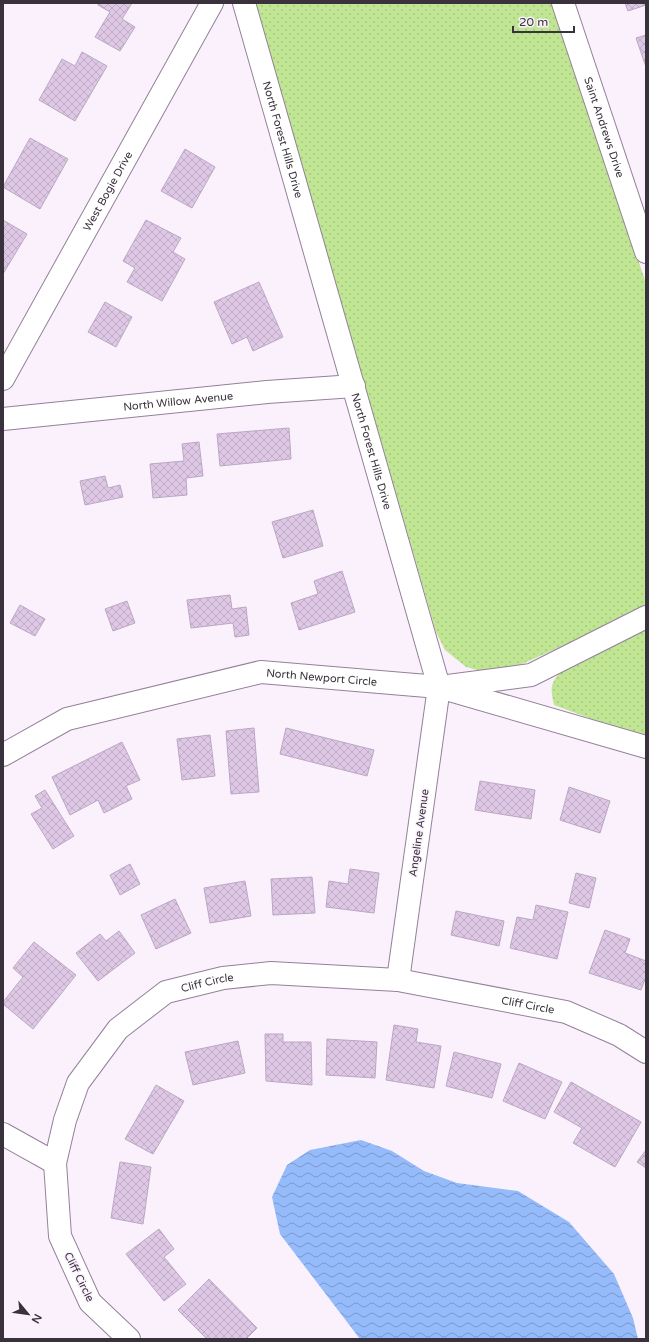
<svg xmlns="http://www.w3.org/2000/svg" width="649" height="1342" viewBox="0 0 649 1342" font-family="'Varela Round',sans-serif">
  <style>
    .grass { fill: url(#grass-dots) }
    .water { fill: url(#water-waves) }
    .building { fill: url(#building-cross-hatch); stroke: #bca7c3 }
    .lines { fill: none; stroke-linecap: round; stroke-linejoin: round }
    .minor-casing { stroke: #94809a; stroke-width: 24 }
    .minor { stroke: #fff; stroke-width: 22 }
    .labels { text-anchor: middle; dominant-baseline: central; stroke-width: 3; stroke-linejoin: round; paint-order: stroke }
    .street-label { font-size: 11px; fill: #39313c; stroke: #faf1fd }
  </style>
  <defs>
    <pattern id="grass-dots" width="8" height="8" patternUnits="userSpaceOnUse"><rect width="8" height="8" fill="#c0e693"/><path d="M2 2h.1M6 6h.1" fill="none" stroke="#a6c680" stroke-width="1.8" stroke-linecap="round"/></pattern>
    <pattern id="water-waves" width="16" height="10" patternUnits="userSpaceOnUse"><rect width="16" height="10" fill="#95bbfa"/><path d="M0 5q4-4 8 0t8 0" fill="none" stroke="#7b99cc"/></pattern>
    <pattern id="building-cross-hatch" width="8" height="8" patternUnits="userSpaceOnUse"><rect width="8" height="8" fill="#dec8e5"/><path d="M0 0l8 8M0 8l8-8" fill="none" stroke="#bfacc5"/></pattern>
  </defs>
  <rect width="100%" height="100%" fill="#faf1fd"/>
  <!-- grass -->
  <path class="grass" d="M255 3H551L646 283V609L522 664 502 670 481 671 466 667 445 650 436 632Z
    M646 629V739L554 705C550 688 550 682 563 670Z"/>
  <!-- water -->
  <path class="water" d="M361 1140 392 1151 424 1171 457 1183 518 1191 569 1222 614 1274 633 1318 638 1339H360L280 1234 272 1197 287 1165 310 1150Z"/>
  <!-- building -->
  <path class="building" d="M98 3H132L122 19 135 27 120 51 95 37 110 12 98 5Z
    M625 3H646V5L628 11Z
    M646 35V67L636 38Z
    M82 52 107 66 75 121 39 100 62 59 75 66Z
    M30 138 68 159 40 209 3 187Z
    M185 149 215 167 192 208 161 191Z
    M3 220 27 234 3 274Z
    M146 220 181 238 173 252 185 259 162 301 127 282 135 268 123 261Z
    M259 282 283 337 253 351 247 337 232 344 214 302Z
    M105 302 132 317 116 347 88 332Z
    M289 428 291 459 220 466 217 434Z
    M199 442 203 476 186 478 187 495 153 498 150 464 184 461 182 444Z
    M105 476 108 488 120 485 123 497 85 505 80 481Z
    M313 510 323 546 283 558 272 522Z
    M342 571 355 612 299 630 291 603 318 594 314 581Z
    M230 595 232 609 246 607 249 635 235 637 233 623 191 628 187 600Z
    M127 601 135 623 113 631 105 609Z
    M20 605 45 619 35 636 10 623Z
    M254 728 259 792 231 794 226 731Z
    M286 728 374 750 367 776 280 754Z
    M210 735 215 776 182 780 177 739Z
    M122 742 140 780 126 786 132 799 104 813 98 800 70 815 52 777Z
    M480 781 535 790 531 819 475 810Z
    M569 787 610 801 600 833 560 820Z
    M45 790 74 836 53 849 31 814 42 808 35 796Z
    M130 864 140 884 120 895 110 875Z
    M350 869 379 873 374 913 326 907 329 881 348 884Z
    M576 873 596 878 589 908 569 903Z
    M312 877 315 913 273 915 271 879Z
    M245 881 251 916 210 923 204 888Z
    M175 899 191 933 156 949 141 915Z
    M536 905 568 912 557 959 510 948 517 917 533 920Z
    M456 911 504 921 499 946 451 935Z
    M605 930 630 939 625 953 646 961V977L641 990 589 973Z
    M119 931 135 953 98 981 76 953 100 934 106 941Z
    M34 942 76 975 33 1029 3 1004V1002L23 977 13 968Z
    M394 1025 418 1029 416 1042 441 1046 434 1088 386 1080Z
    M265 1034H283V1042H311L312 1085 266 1081Z
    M327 1039 377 1042 375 1078 326 1075Z
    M238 1041 245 1073 193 1085 185 1052Z
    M454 1052 501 1064 492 1098 446 1086Z
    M519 1063 562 1082 545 1119 503 1101Z
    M571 1082 641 1122 615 1167 573 1143 582 1128 554 1112Z
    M156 1085 184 1101 153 1154 125 1139Z
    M646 1150V1168L637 1162Z
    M120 1162 151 1167 143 1224 111 1218Z
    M159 1229 174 1249 164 1257 186 1284 164 1301 126 1254Z
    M209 1279 257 1328 246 1339H207L178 1310Z"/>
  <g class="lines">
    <defs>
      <g id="minor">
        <path id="s1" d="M244 3 439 687 398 980"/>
        <path id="s2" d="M563 3 646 252"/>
        <path id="s3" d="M3 379 212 3"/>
        <path id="s4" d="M3 419 267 392 354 386"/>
        <path d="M448 686 531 675 646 617"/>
        <path id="s5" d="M3 755 67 719 261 672 439 687 646 747"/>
        <path d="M3 1134 55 1163"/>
        <path id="s6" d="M129 1339 90 1302 60 1236 55 1163 65 1120 78 1083 118 1029 166 992 223 978 271 973 398 980 566 1012 619 1035 646 1052"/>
      </g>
    </defs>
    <!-- minor casing -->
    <use href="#minor" class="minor-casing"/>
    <!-- minor -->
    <use href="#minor" class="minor"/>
  </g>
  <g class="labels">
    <!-- street labels -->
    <g class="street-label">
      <text stroke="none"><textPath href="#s2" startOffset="131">Saint Andrews Drive</textPath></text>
      <text stroke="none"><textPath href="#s1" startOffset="142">North Forest Hills Drive</textPath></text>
      <text stroke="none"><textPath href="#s3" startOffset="215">West Bogie Drive</textPath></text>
      <text stroke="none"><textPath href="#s4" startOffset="176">North Willow Avenue</textPath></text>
      <text stroke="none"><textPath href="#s1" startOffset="466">North Forest Hills Drive</textPath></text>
      <text stroke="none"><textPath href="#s5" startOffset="334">North Newport Circle</textPath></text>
      <text transform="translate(419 833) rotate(-82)">Angeline Avenue</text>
      <text stroke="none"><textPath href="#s6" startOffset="453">Cliff Circle</textPath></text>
      <text stroke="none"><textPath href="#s6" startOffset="777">Cliff Circle</textPath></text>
      <text transform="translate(79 1277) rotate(64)">Cliff Circle</text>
    </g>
  </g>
  <!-- border -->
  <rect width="649" height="1342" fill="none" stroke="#39313c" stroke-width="8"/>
  <!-- north arrow -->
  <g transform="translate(28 1314) rotate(119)" stroke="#faf1fd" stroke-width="3" paint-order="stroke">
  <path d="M0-3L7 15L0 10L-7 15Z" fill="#39313c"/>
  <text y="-6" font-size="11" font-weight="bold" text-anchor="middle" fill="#39313c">N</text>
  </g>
  <!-- scale -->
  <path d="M513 26v6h61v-6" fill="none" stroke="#39313c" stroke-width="2"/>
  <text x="519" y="26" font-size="12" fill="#39313c" stroke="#faf1fd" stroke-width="3" paint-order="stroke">20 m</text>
</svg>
